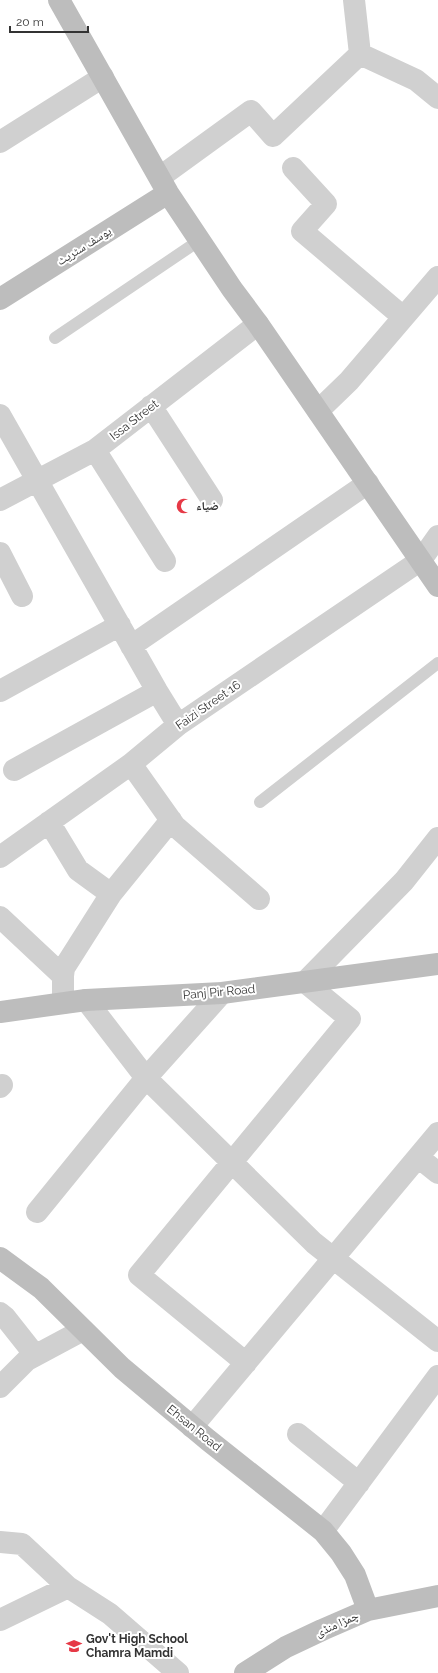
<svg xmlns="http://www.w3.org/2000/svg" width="438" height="1673" viewBox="0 0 438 1673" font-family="Raleway,'Noto Naskh Arabic',sans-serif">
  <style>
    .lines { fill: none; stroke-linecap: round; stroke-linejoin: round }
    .lane { stroke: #d0d0d0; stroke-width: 12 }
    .street { stroke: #d0d0d0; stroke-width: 22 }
    .secondary { stroke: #bdbdbd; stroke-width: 22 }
    .labels { text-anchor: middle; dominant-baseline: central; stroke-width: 4; stroke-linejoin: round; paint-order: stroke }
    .street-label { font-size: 12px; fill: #333; stroke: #fff }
    .poi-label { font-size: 12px; font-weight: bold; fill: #333; stroke: #fff; text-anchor: start }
  </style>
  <rect width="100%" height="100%" fill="#fff"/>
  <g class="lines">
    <!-- lane -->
    <path class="lane" d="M55 338 200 240
      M260 802 438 663"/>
    <!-- street -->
    <path class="street" d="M354 0 360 54
      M0 142 103 77
      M293 168 326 204 302 231 403 317
      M160 177 251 111 273 136 360 54 416 80 438 98
      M151 406 212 500
      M318 411 349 381 438 277
      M0 415 157 691 178 725
      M95 450 165 561
      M0 500 95 450 258 324
      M0 553 22 596
      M131 646 368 483
      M0 691 120 625
      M131 764 175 826 259 899
      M14 770 157 691
      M49 822 78 870 111 894 64 968 63 976V1003
      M0 857 131 764 178 725 421 560 438 536
      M111 894 171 820
      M0 917 63 976
      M86 1000 146 1078 314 1243 438 1341
      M0 1087 2 1085
      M418 1157 438 1173
      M37 1212 146 1078 222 993
      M0 1313 5 1317 35 1355
      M246 1363 139 1275 350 1019 305 982 404 881 438 838
      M0 1387 27 1360 83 1330
      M192 1427 438 1133
      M298 1434 359 1483
      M323 1531 438 1376
      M0 1542 22 1544 68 1587 110 1614 178 1673
      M0 1620 68 1587"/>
    <!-- secondary -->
    <path class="secondary" d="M59 0 168 193 232 289 258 324 438 586
      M0 299 168 193
      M0 1012 86 1000 222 993 438 964
      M0 1258 41 1288 122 1368 208 1440 323 1531 341 1553 355 1575 368 1610
      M245 1673 286 1647 322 1630 368 1610 438 1596"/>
  </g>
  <!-- icons -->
  <defs>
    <symbol id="mosque-bare" viewBox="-9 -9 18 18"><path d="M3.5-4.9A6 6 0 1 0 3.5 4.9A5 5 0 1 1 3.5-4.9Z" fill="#e63946" stroke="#fff" stroke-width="2.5" paint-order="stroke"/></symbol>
    <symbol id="school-bare" viewBox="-9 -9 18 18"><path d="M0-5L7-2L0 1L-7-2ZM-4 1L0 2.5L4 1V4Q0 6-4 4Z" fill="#e63946" stroke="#fff" stroke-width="2.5" paint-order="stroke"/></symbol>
  </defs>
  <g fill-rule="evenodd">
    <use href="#mosque-bare" x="173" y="495" width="22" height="22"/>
    <use href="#school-bare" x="63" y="1635" width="22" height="22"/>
  </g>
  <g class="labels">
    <!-- street labels -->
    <g class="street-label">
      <text transform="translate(84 246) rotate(-32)">یوسف سٹریٹ</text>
      <text transform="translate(134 420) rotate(-38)">Issa Street</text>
      <text transform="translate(208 705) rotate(-35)">Faizi Street 16</text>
      <text transform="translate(219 992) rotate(-5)">Panj Pir Road</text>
      <text transform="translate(194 1428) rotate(39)">Ehsan Road</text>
      <text transform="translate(337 1624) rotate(-24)">چمڑا منڈی</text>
    </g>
    <!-- poi labels -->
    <g class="poi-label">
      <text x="196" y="506">ضیاء</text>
      <text x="86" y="1639">Gov't High School<tspan x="86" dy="14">Chamra Mamdi</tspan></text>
    </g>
  </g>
  <!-- scale -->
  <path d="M10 26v6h78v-6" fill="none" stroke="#333333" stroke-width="2"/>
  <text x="16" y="26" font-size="12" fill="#333333" stroke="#ffffff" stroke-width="3" paint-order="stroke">20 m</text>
</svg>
